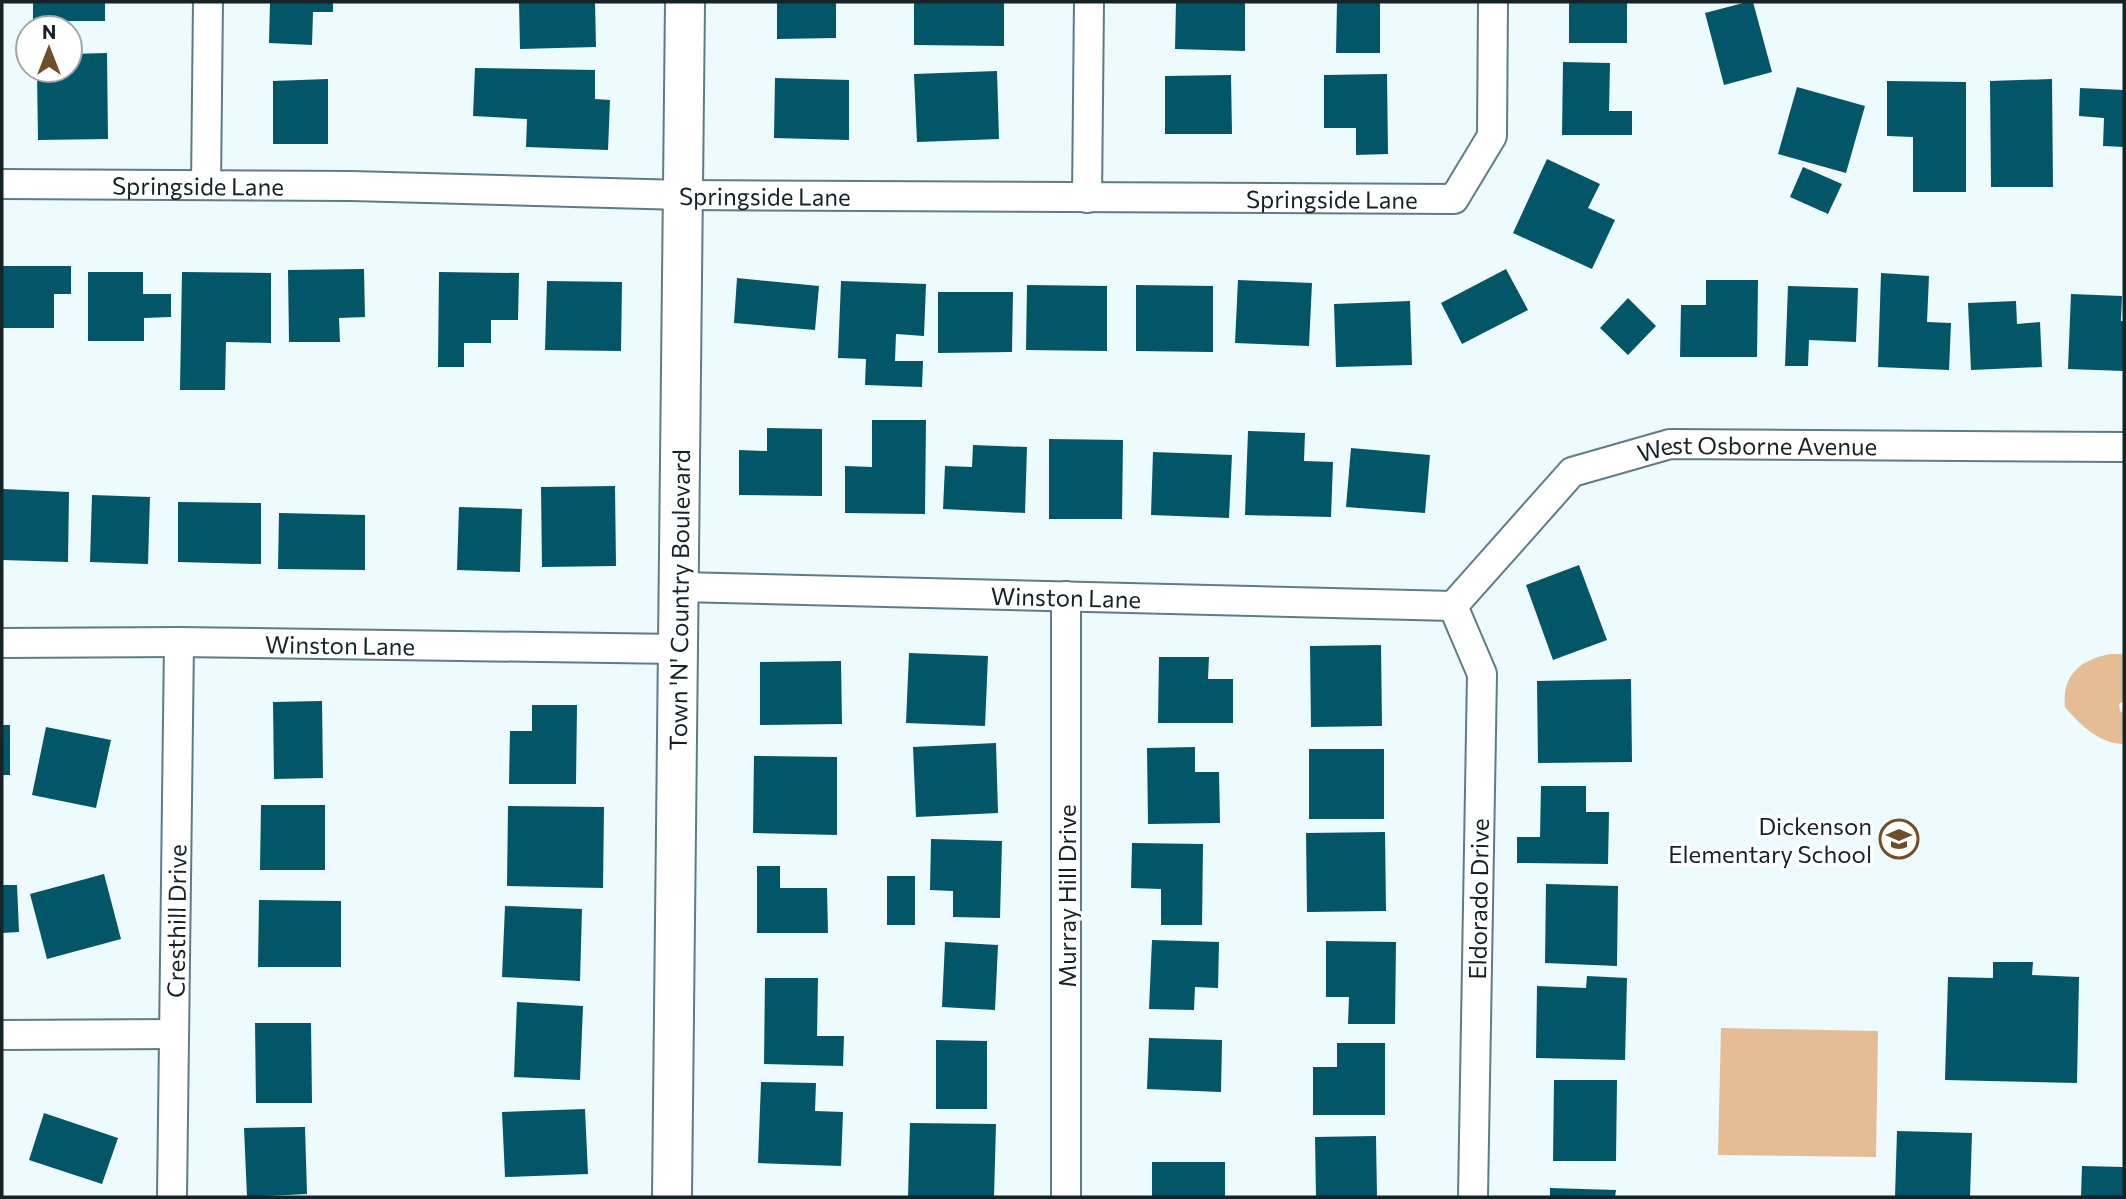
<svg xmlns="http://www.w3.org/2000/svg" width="2126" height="1199" viewBox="0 0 2126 1199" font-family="Commissioner,sans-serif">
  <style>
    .green { fill: #e5bd94 }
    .building { fill: #035568 }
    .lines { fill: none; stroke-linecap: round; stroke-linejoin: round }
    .street-casing { stroke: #5f7c86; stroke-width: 32 }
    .secondary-casing { stroke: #5f7c86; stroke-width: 42 }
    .street { stroke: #fff; stroke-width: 28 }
    .secondary { stroke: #fff; stroke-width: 38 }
    .labels { text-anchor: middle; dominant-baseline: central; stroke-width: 7; stroke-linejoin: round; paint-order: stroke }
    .street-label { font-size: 24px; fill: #162226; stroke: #fff }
    .poi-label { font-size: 24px; fill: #162226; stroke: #fff; text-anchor: end }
  </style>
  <rect width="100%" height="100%" fill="#edfafe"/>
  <!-- green -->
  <path class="green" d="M2110 654H2124V701L2119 704 2120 711 2124 714V744C2100 744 2080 725 2065 707 2062 675 2080 660 2110 654Z
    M1721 1028 1878 1031 1876 1157 1718 1155Z"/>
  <!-- building -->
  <path class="building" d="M33 2H105V21H33Z
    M270 2H333V12H313L312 45 269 43Z
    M519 2H595L596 47 520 49Z
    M777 2H836V38L777 39Z
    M914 2H1004V46L914 45Z
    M1176 2H1245V51L1175 49Z
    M1337 2H1380V53H1336Z
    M1569 2H1627V43H1569Z
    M1747 2H1753L1772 72 1724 85 1705 13Z
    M107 53 108 139 38 140 37 70H70V54Z
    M1563 62 1610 63 1609 111H1632V135H1562Z
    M475 68 595 70V99L610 100 608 150 526 147 527 119 473 116Z
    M997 71 999 139 917 142 914 74Z
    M1387 74 1388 154 1356 155V128H1324V75Z
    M1231 75 1232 134H1165V76Z
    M775 78 849 80V140L774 138Z
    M328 79V144H273V81Z
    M2052 79 2053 187H1991L1990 81Z
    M1887 81 1966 82V192H1913V137L1887 136Z
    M1797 87 1865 106 1846 173 1778 154Z
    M2080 88 2124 90V147L2103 146 2104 118 2079 116Z
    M1547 159 1600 184 1588 208 1615 220 1592 269 1513 233Z
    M1803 167 1842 184 1828 214 1790 197Z
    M2 266H71V294H54V328H2Z
    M364 269 365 317 339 318 340 342H289L288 270Z
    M1506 269 1528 310 1462 344 1441 303Z
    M88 272H143V294H171V317L144 318V341H88Z
    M182 272 271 273V343L226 342 225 390H180Z
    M439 272 519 273 518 320H491V343H464V367H438Z
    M1881 273 1929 276 1927 322 1951 323 1949 370 1878 367Z
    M737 278 819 286 815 330 734 323Z
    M1238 280 1312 283 1309 346 1235 343Z
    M1706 280H1758L1757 357H1680L1681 305H1706Z
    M547 281 622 282 621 351 545 350Z
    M841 281 926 284 924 336 896 334 895 361H923L922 387 865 385 866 359 838 358Z
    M1027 285 1107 286V351L1026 350Z
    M1136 285 1213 286V352L1136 351Z
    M1788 286 1858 288 1856 342 1809 340 1808 366H1785Z
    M938 292H1013L1012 352 938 353Z
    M2071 294 2122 296 2121 321H2124V371L2068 369Z
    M1628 298 1656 326 1628 355 1600 328Z
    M1410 301 1412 365 1336 367 1334 304Z
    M2016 301 2017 324 2040 322 2042 367 1971 370 1968 303Z
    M872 420H926L925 514 845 513V466L872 467Z
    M767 428 822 429V496L739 495V450L767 451Z
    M1248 431 1305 433 1304 461 1333 462 1331 517 1245 515Z
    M1049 439 1123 440 1122 519H1049Z
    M973 445 1027 447 1025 513 943 509 945 466 972 467Z
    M1351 448 1430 455 1425 513 1346 507Z
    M1153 452 1232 455 1229 518 1151 515Z
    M615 486 616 566 542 567 541 487Z
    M3 489 69 492 68 562 2 560Z
    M92 495 150 497 148 564 90 562Z
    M178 502 261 503V564L178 562Z
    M459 507 522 509 520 572 457 570Z
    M279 513 365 515V570L278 569Z
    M1579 565 1607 640 1553 660 1526 585Z
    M1381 645 1382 726 1311 727 1310 646Z
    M909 653 988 656 985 726 906 723Z
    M1159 657H1209L1208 679H1233V723H1158Z
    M841 661 842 724 760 725V662Z
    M1631 679 1632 762 1538 763 1537 681Z
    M322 701 323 778 274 779 273 702Z
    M532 705H577L576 784H509L510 731H532Z
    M2 725H10V775H2Z
    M46 727 111 740 96 808 32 795Z
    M996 743 998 813 916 817 913 747Z
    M1195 747V772H1219L1220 823 1148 824 1147 748Z
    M1309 749H1384V819H1309Z
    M754 756 837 757V835L753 833Z
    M1541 786H1586V812H1609L1608 864 1517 863V837H1540Z
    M261 805H325V870H260Z
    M508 806 604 807 603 888 507 886Z
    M1385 832 1386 911 1307 912 1306 833Z
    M931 839 1002 841 1000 918 953 917V891L930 890Z
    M1132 843 1203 844 1202 925H1161V889L1131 888Z
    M757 866H780V888H827L828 933H757Z
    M104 874 121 939 47 959 30 894Z
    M887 876H915V925H887Z
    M1546 884 1618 886 1617 966 1545 963Z
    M2 885H17L19 932 2 933Z
    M259 900 341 901V967H258Z
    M505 906 582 909 580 981 502 977Z
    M1152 940 1219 942 1218 988 1195 987 1194 1010 1149 1009Z
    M1326 941 1396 942 1395 1024H1348L1349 997H1326Z
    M945 942 998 945 995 1010 942 1007Z
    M1993 962H2033L2032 975 2079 977 2077 1083 1945 1080 1948 977 1993 978Z
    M1587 976 1627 978 1625 1060 1536 1058 1537 986 1586 988Z
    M765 978H818L817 1036H844L843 1066 764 1064Z
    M517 1002 583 1006 580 1080 514 1077Z
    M255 1023H311L312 1103H256Z
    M1149 1038 1222 1040 1221 1092 1147 1089Z
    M936 1040 987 1041V1109H936Z
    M1337 1043H1385V1115H1313V1067H1337Z
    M1554 1080H1617L1616 1161H1553Z
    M761 1082 816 1083 815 1111 843 1112 841 1166 758 1163Z
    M585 1109 588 1174 505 1177 502 1112Z
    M44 1113 118 1138 102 1184 29 1160Z
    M910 1123 996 1124 994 1197H908Z
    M305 1127 307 1194 247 1197 244 1128Z
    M1897 1131 1972 1133 1970 1197H1895Z
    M1376 1136 1377 1197H1316L1315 1137Z
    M1152 1162H1225V1197H1152Z
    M2082 1166 2124 1167V1197H2081Z
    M1550 1188 1616 1190 1615 1197H1550Z"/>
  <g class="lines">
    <defs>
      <g id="street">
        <path id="s1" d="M2 184 351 186 683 195 1454 199 1492 136 1493 2"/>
        <path d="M206 185 208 2"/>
        <path d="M1087 198 1089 2"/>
        <path id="s2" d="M679 587 1453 606"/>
        <path id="s3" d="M1453 606 1572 472 1670 444 2124 447"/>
        <path d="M1453 606 1482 674 1473 1197"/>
        <path id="s4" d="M2 643 179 642 678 649"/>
        <path d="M2 1035 173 1034"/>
        <path id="s5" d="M172 1197 179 642"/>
        <path d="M1066 1197V596"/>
      </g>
      <g id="secondary">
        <path id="s6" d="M672 1197 685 2"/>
      </g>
    </defs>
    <!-- street casing -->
    <use href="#street" class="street-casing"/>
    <!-- secondary casing -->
    <use href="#secondary" class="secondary-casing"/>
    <!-- street -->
    <use href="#street" class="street"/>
    <!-- secondary -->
    <use href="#secondary" class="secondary"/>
  </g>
  <!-- icons -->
  <defs>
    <symbol id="school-ring" viewBox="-11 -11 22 22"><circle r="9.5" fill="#fff" stroke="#714e27" stroke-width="1.5"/><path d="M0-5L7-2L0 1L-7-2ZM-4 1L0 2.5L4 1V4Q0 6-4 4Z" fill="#714e27"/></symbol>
  </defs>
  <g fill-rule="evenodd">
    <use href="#school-ring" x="1877" y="817" width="44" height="44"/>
  </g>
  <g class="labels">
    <!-- street labels -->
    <g class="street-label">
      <text stroke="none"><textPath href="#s1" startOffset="196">Springside Lane</textPath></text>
      <text stroke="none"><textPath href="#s1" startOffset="763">Springside Lane</textPath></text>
      <text stroke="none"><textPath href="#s1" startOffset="1330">Springside Lane</textPath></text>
      <text stroke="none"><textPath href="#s3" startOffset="368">West Osborne Avenue</textPath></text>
      <text stroke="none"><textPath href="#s2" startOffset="387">Winston Lane</textPath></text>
      <text stroke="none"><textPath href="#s6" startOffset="597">Town 'N' Country Boulevard</textPath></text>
      <text stroke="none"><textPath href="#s4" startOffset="338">Winston Lane</textPath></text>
      <text transform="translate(1066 896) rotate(-90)">Murray Hill Drive</text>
      <text transform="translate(1478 899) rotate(-89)">Eldorado Drive</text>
      <text stroke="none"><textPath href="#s5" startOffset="276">Cresthill Drive</textPath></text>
    </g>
    <!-- poi labels -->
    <g class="poi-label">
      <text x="1872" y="825">Dickenson<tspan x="1872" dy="28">Elementary School</tspan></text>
    </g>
  </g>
  <!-- border -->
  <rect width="2126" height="1199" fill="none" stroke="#162226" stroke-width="7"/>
  <!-- north arrow -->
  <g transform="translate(49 49)"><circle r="33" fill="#ffffff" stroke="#a2a7a8" stroke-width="2"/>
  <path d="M0-5L12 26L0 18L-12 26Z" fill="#714e27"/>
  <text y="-10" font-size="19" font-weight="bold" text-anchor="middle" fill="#162226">N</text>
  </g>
</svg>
